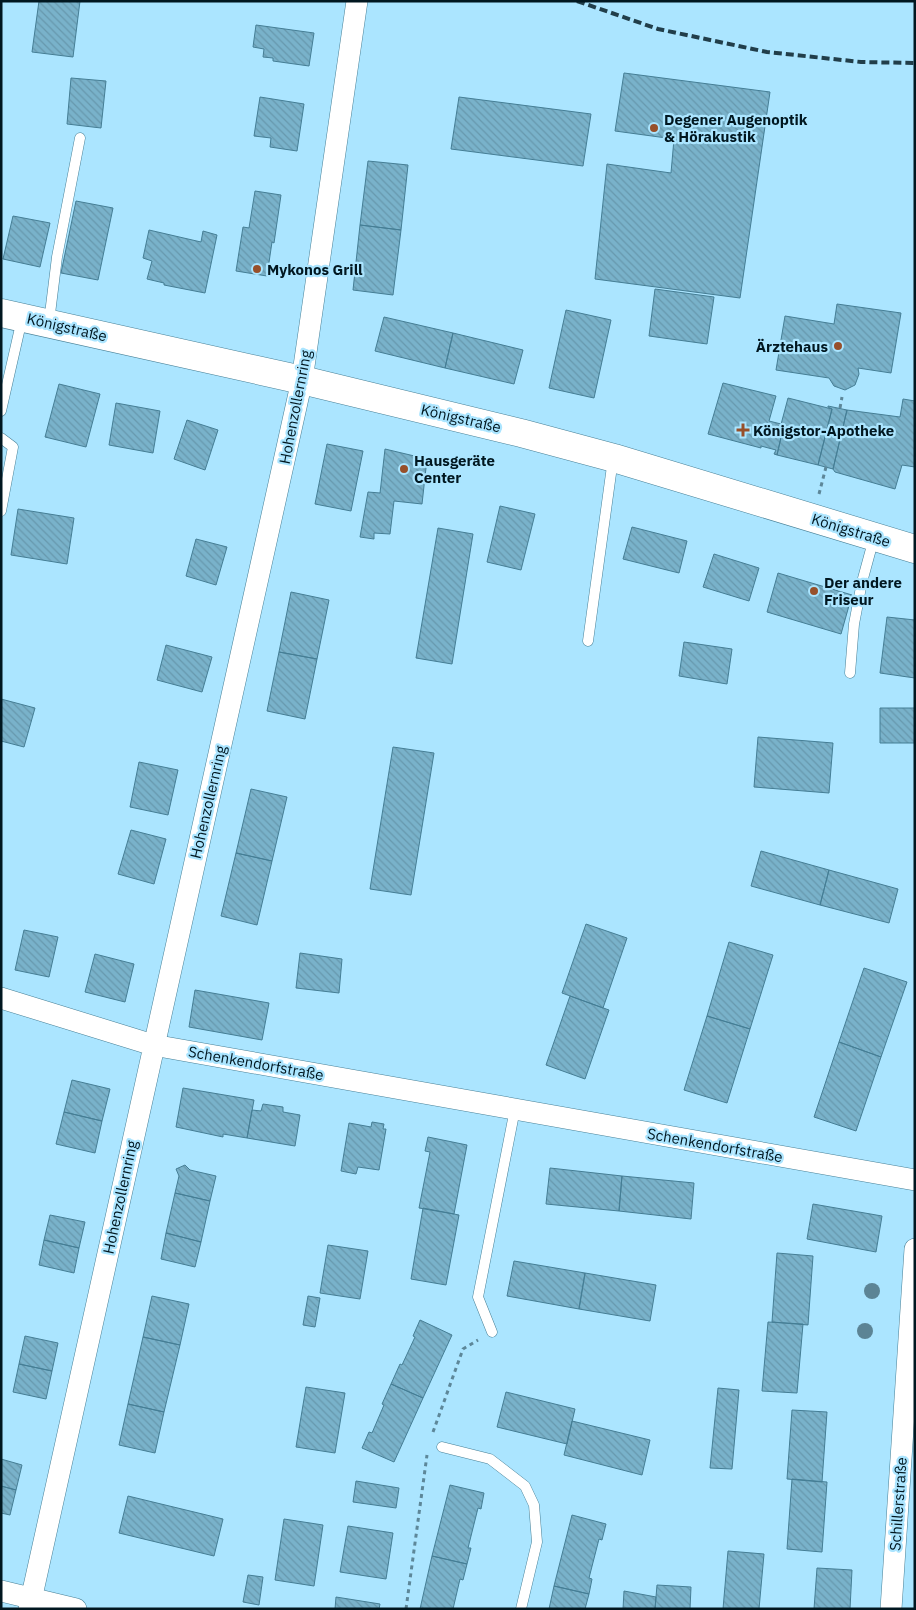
<svg xmlns="http://www.w3.org/2000/svg" width="916" height="1610" viewBox="0 0 916 1610" font-family="'IBM Plex Sans',sans-serif">
  <style>
    .building { fill: url(#building-back-hatch); stroke: #457e95 }
    .lines { fill: none; stroke-linecap: round; stroke-linejoin: round }
    .lane-casing { stroke: #488097; stroke-width: 11 }
    .street-casing { stroke: #488097; stroke-width: 22 }
    .secondary-casing { stroke: #488097; stroke-width: 29 }
    .path { stroke: #5d8799; stroke-width: 3; stroke-dasharray: 4 4; stroke-linecap: butt }
    .lane { stroke: #fff; stroke-width: 10 }
    .street { stroke: #fff; stroke-width: 21 }
    .secondary { stroke: #fff; stroke-width: 28 }
    .rail { stroke: #213e4a; stroke-width: 4; stroke-dasharray: 8 4; stroke-linecap: butt }
    .tree { fill: #5c8495 }
    .poi-dot { fill: #97502b; stroke: #abe5ff; stroke-width: 2 }
    .labels { text-anchor: middle; dominant-baseline: central; stroke-width: 4.5; stroke-linejoin: round; paint-order: stroke }
    .poi-label { font-size: 15px; font-weight: bold; fill: #011720; stroke: #abe5ff; text-anchor: start }
    .street-label { font-size: 15px; fill: #011720; stroke: #abe5ff }
  </style>
  <defs>
    <pattern id="building-back-hatch" width="6" height="6" patternUnits="userSpaceOnUse" patternTransform="scale(1.25)"><rect width="6" height="6" fill="#79b2ca"/><path d="M-1 5l2 2M0 0l6 6M5-1l2 2" fill="none" stroke="#6798ad"/></pattern>
  </defs>
  <rect width="100%" height="100%" fill="#abe5ff"/>
  <!-- building -->
  <path class="building" d="M39 1H80L73 57 32 52Z
    M256 25 314 33 309 66 273 61V58L263 57 264 49 253 47Z
    M624 73 770 92 740 298 595 279 607 164 671 173 674 139 615 131Z
    M71 78 106 81 101 128 67 124Z
    M260 97 304 104 297 151 270 147 271 138 254 136Z
    M459 97 591 114 583 166 451 149Z
    M368 161 408 165 401 230 360 225Z
    M255 191 281 195 274 243 272 242 267 276 236 271 243 227 249 228Z
    M76 201 113 208 98 280 61 273Z
    M13 216 50 223 40 267 3 259Z
    M360 225 401 230 393 295 353 290Z
    M149 230 201 242 203 231 217 235 205 293 164 285V283L147 279 152 261 143 258Z
    M655 289 714 297 707 344 649 336Z
    M837 304 901 313 891 373 858 368 859 374 855 385 845 390 834 386 829 378 776 370 785 316 834 324Z
    M566 310 611 320 594 398 549 388Z
    M384 317 453 333 445 368 375 351Z
    M453 333 523 350 514 384 445 368Z
    M723 383 776 396 769 421 781 424 779 432 782 433 777 455 774 454 776 450 761 446V448L708 434Z
    M59 384 100 394 86 447 45 437Z
    M788 398 832 409 818 465 777 455 782 433 779 432Z
    M903 399 915 401V467L902 465 895 489 835 472 833 469 847 410 900 417Z
    M116 403 160 411 153 453 109 445Z
    M828 406 847 410 833 469 818 465 832 409 828 407Z
    M187 420 218 430 205 470 174 459Z
    M327 444 363 451 351 511 315 504Z
    M385 449 427 459 422 504 394 501 390 534 374 533V539L360 537 368 492 380 493Z
    M500 506 535 514 521 570 487 562Z
    M18 509 74 518 67 564 11 555Z
    M632 527 687 541 679 573 623 559Z
    M438 528 473 534 452 664 416 658Z
    M196 539 227 547 216 585 186 576Z
    M714 554 759 568 749 601 703 587Z
    M778 573 852 595 841 634 767 612Z
    M291 592 329 600 317 659 279 652Z
    M887 617 915 620V678L880 673Z
    M684 642 732 649 727 684 679 676Z
    M166 645 212 657 202 692 157 680Z
    M279 652 317 659 305 719 267 711Z
    M1 699 35 708 24 747 1 741Z
    M880 708H915V743H880Z
    M758 737 833 743 829 793 754 787Z
    M393 747 434 753 411 895 370 889Z
    M139 762 178 770 168 815 130 807Z
    M251 789 287 797 272 861 236 853Z
    M131 830 166 839 154 884 118 874Z
    M761 851 829 870 820 905 751 886Z
    M236 853 272 861 257 925 221 916Z
    M829 870 898 889 889 923 820 905Z
    M586 924 627 938 603 1008 562 993Z
    M24 930 58 937 49 977 15 970Z
    M729 942 773 955 750 1029 707 1016Z
    M300 953 342 959 339 993 296 988Z
    M95 954 134 964 125 1002 85 992Z
    M864 968 907 982 881 1057 839 1042Z
    M195 990 269 1003 262 1040 189 1027Z
    M570 996 609 1010 585 1079 546 1065Z
    M707 1016 750 1029 727 1103 684 1090Z
    M839 1042 881 1057 856 1131 814 1117Z
    M72 1080 110 1089 102 1121 64 1112Z
    M183 1088 254 1100 247 1138 223 1134V1137L176 1127Z
    M263 1104 283 1107V1112L300 1115 295 1146 247 1138 252 1110 261 1111Z
    M64 1112 102 1121 95 1153 56 1144Z
    M372 1122 384 1124 383 1129H386L379 1170 358 1167 356 1174 341 1171 349 1123 371 1127Z
    M428 1137 467 1145 454 1214 419 1208 430 1152 425 1151Z
    M185 1165 190 1170 216 1176 210 1201 175 1193 179 1176 176 1169Z
    M550 1168 622 1176 619 1211 546 1204Z
    M622 1176 694 1183 691 1219 619 1211Z
    M175 1193 210 1201 201 1242 166 1233Z
    M813 1204 882 1216 876 1252 807 1239Z
    M423 1208 459 1215 446 1285 411 1279Z
    M50 1215 85 1222 79 1248 44 1240Z
    M166 1233 201 1242 195 1267 161 1259Z
    M44 1240 79 1248 74 1273 39 1265Z
    M328 1245 368 1251 360 1299 320 1293Z
    M777 1253 813 1256 808 1325 772 1322Z
    M514 1261 585 1273 579 1309 507 1296Z
    M585 1273 656 1285 650 1321 579 1309Z
    M152 1296 189 1304 180 1345 143 1337Z
    M308 1296 320 1298 315 1327 303 1325Z
    M420 1320 452 1335 423 1398 391 1384 400 1364 402 1365 415 1337 413 1336Z
    M768 1322 803 1324 797 1393 762 1391Z
    M25 1336 58 1343 52 1371 19 1364Z
    M143 1337 180 1345 164 1412 128 1404Z
    M19 1364 52 1371 46 1399 13 1392Z
    M391 1384 423 1398 394 1462 362 1448 369 1432 372 1433 384 1405 382 1404Z
    M306 1387 345 1393 335 1453 296 1447Z
    M718 1388 739 1390 732 1469 710 1468Z
    M506 1392 575 1409 567 1444 497 1427Z
    M128 1404 164 1412 155 1453 119 1445Z
    M792 1410 827 1412 822 1482 787 1479Z
    M572 1421 650 1440 642 1475 564 1455Z
    M1 1459 22 1465 16 1490 1 1486Z
    M792 1479 827 1482 822 1552 787 1549Z
    M356 1481 399 1488 396 1508 353 1502Z
    M450 1485 484 1493 481 1509 478 1508 468 1548H471L467 1564 432 1556Z
    M1 1486 16 1490 10 1515 1 1513Z
    M128 1496 223 1519 214 1556 119 1533Z
    M572 1515 606 1524 602 1540 599 1539 589 1578 592 1579 589 1594 554 1586Z
    M284 1519 323 1525 314 1586 275 1580Z
    M348 1526 393 1533 386 1579 340 1572Z
    M728 1551 764 1554 759 1609H723Z
    M432 1556 467 1564 463 1580 460 1579 453 1609H420Z
    M817 1568 852 1570 850 1609H814Z
    M248 1575 263 1577 259 1605 243 1602Z
    M657 1585 691 1587 690 1609H655Z
    M554 1586 589 1594 585 1609H549Z
    M624 1591 656 1597 655 1609H623Z
    M336 1597 380 1604 379 1609H335Z"/>
  <g class="lines">
    <defs>
      <path id="lane" d="M49 322 57 257 80 138
        M1 411 22 319
        M1 438 13 447 1 511
        M588 641 613 459
        M850 673 854 624 862 582 874 538
        M492 1332 478 1297 515 1109
        M442 1447 490 1459 525 1486 534 1505 537 1542 521 1609"/>
      <path id="street" d="M1 998 153 1045 915 1180
        M1 1591 76 1609
        M29 1609 302 380 357 1
        M891 1609 915 1249"/>
      <path id="secondary" d="M1 313 302 380 521 433 614 458 915 549"/>
    </defs>
    <!-- lane casing -->
    <use href="#lane" class="lane-casing"/>
    <!-- street casing -->
    <use href="#street" class="street-casing"/>
    <!-- secondary casing -->
    <use href="#secondary" class="secondary-casing"/>
    <!-- path -->
    <path class="path" d="M840 408 842 397
      M819 494 826 467
      M433 1432 463 1349 478 1340
      M406 1609 427 1455"/>
    <!-- lane -->
    <use href="#lane" class="lane"/>
    <!-- street -->
    <use href="#street" class="street"/>
    <!-- secondary -->
    <use href="#secondary" class="secondary"/>
    <!-- rail -->
    <path class="rail" d="M577 1 658 29 767 52 861 62 915 63"/>
  </g>
  <!-- trees -->
  <g class="tree">
    <circle cx="872" cy="1291" r="8"/>
    <circle cx="865" cy="1331" r="8"/>
  </g>
  <!-- markers -->
  <g class="poi-dot">
    <circle cx="654" cy="128" r="5"/>
    <circle cx="257" cy="269" r="5"/>
    <circle cx="838" cy="346" r="5"/>
    <path d="M740.5 422.5h5v5h5v5h-5v5h-5v-5h-5v-5h5z"/>
    <circle cx="404" cy="469" r="5"/>
    <circle cx="814" cy="591" r="5"/>
  </g>
  <g class="labels">
    <!-- poi labels -->
    <g class="poi-label">
      <text x="664" y="119">Degener Augenoptik<tspan x="664" dy="17">&amp; Hörakustik</tspan></text>
      <text x="267" y="269">Mykonos Grill</text>
      <text x="828" y="346" text-anchor="end">Ärztehaus</text>
      <text x="753" y="430">Königstor-Apotheke</text>
      <text x="414" y="460">Hausgeräte<tspan x="414" dy="17">Center</tspan></text>
      <text x="824" y="582">Der andere<tspan x="824" dy="17">Friseur</tspan></text>
    </g>
    <!-- street labels -->
    <g class="street-label">
      <text transform="translate(67 327) rotate(13)">Königstraße</text>
      <text transform="translate(295 407) rotate(-79)">Hohenzollernring</text>
      <text transform="translate(461 418) rotate(13)">Königstraße</text>
      <text transform="translate(851 530) rotate(17)">Königstraße</text>
      <text transform="translate(208 802) rotate(-77)">Hohenzollernring</text>
      <text transform="translate(256 1063) rotate(10)">Schenkendorfstraße</text>
      <text transform="translate(715 1145) rotate(10)">Schenkendorfstraße</text>
      <text transform="translate(120 1197) rotate(-78)">Hohenzollernring</text>
      <text transform="translate(898 1504) rotate(-86)">Schillerstraße</text>
    </g>
  </g>
  <!-- border -->
  <rect width="916" height="1610" fill="none" stroke="#011720" stroke-width="5"/>
</svg>
